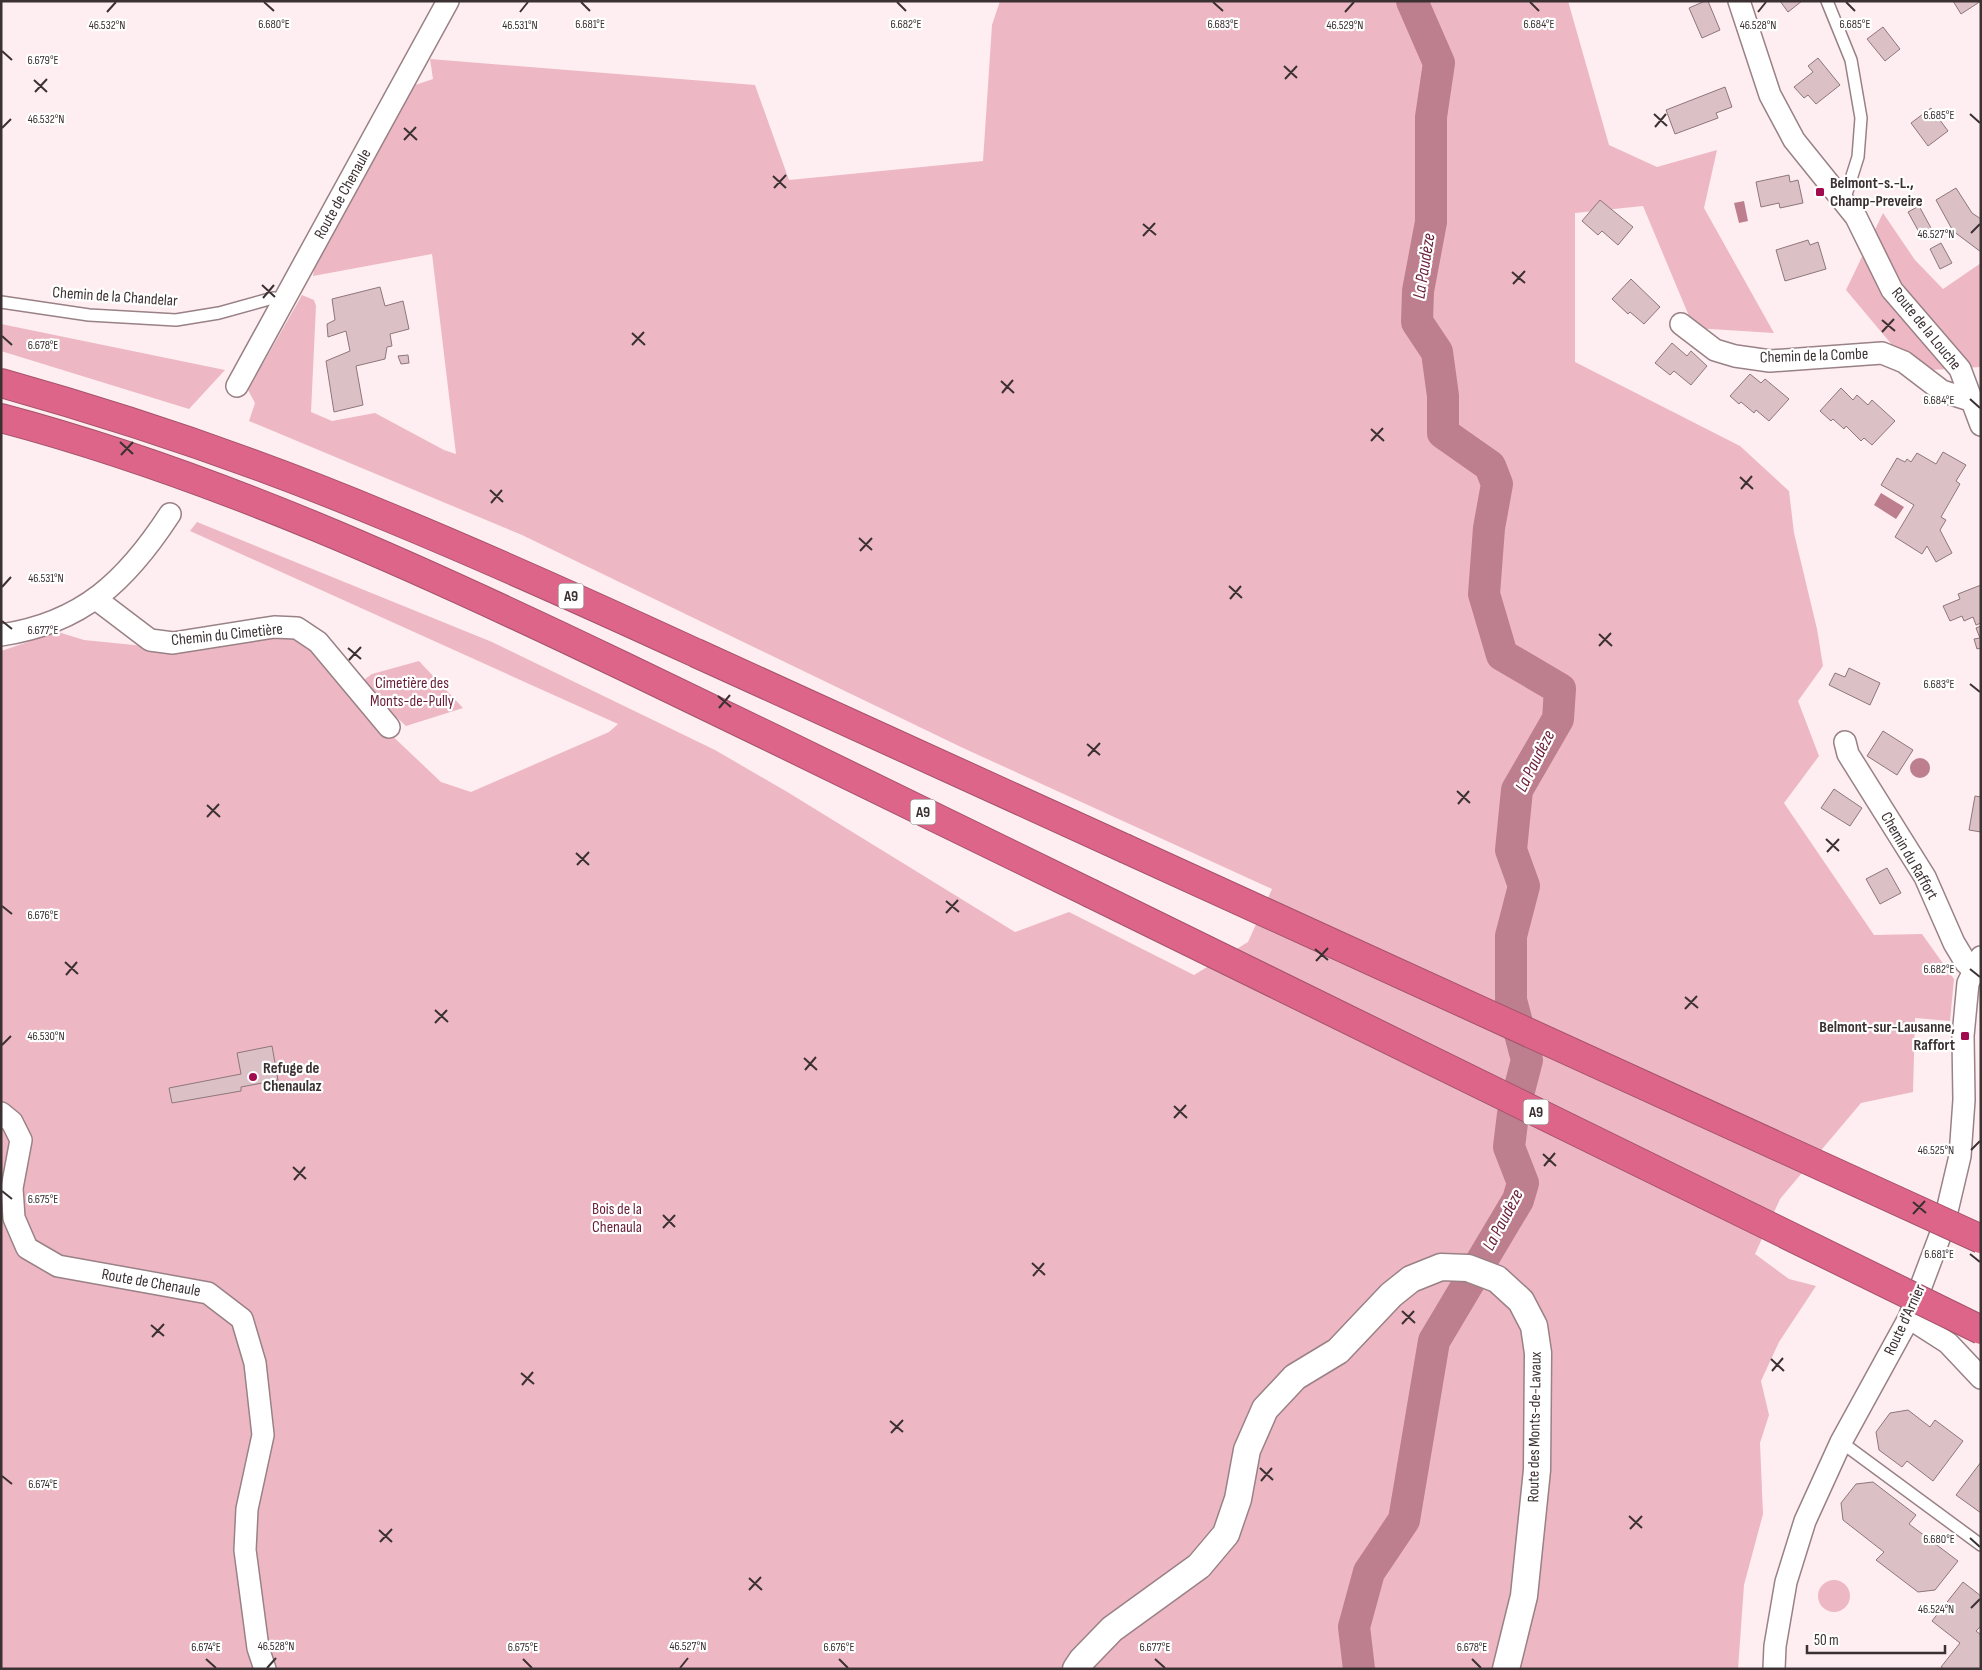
<svg xmlns="http://www.w3.org/2000/svg" width="1982" height="1670" viewBox="0 0 1982 1670" font-family="'Sofia Sans Condensed',sans-serif">
  <style>
    .green { fill: #edb8c4 }
    .water { fill: #bd7e8e }
    .lines { fill: none; stroke-linecap: round; stroke-linejoin: round }
    .river { stroke: #bd7e8e; stroke-width: 32 }
    .building { fill: #dbc1c6; stroke: #8e767b }
    .service-casing { stroke: #998186; stroke-width: 14 }
    .minor-casing { stroke: #998186; stroke-width: 24 }
    .tertiary-casing { stroke: #998186; stroke-width: 29 }
    .motorway-casing { stroke: #a4536b; stroke-width: 30 }
    .service { stroke: #fff; stroke-width: 11 }
    .minor { stroke: #fff; stroke-width: 21 }
    .tertiary { stroke: #fff; stroke-width: 26 }
    .motorway { stroke: #dd6589; stroke-width: 28 }
    .motorway-bridge-casing { stroke: #a4536b; stroke-width: 30; stroke-linecap: butt }
    .motorway-bridge { stroke: #dd6589; stroke-width: 28 }
    .ticks { fill: none; stroke: #3b3133; stroke-width: 2 }
    .poi-dot { fill: #a10b4e; stroke: #fff; stroke-width: 2 }
    .labels { text-anchor: middle; dominant-baseline: central; stroke-width: 4.5; stroke-linejoin: round; paint-order: stroke }
    .shield { fill: #fff; stroke: #766f70; stroke-width: 1 }
    .shield-label { font-size: 15px; font-weight: bold; fill: #3b3133 }
    .poi-label { font-size: 16px; font-weight: bold; fill: #3b3133; stroke: #fff; text-anchor: start }
    .street-label { font-size: 16px; fill: #3b3133; stroke: #fff }
    .park-label { font-size: 16px; fill: #691e37; stroke: #fff }
    .water-label { font-size: 18px; font-style: italic; fill: #6a1f38; stroke: #fff }
    .ticks-label { font-size: 12px; text-anchor: middle; fill: #3b3133; stroke: #fff; stroke-width: 4.5; stroke-linejoin: round; paint-order: stroke }
  </style>
  <rect width="100%" height="100%" fill="#feeef1"/>
  <!-- green -->
  <path class="green" d="M1000 1H1568L1609 145 1657 167 1717 150 1704 208 1774 333 1694 328 1643 206 1575 213V362L1740 446 1789 491 1794 533 1817 629 1823 666 1798 701 1819 756 1784 803 1874 935 1922 934 1954 979 1950 1021 1915 1018 1913 1092 1861 1103 1780 1199 1755 1254 1789 1279 1816 1286 1779 1342 1761 1381 1769 1415 1760 1443 1763 1514 1744 1585 1738 1669H1V651L58 632 84 640 174 649 300 635 384 728 441 782 471 792 609 732 618 724 190 531 197 522 492 642 715 750 789 793 1015 932 1069 912 1194 975 1248 942 1272 889 963 748 522 535 249 421 255 403 248 390 302 295 314 300 316 306 311 412 332 421 375 413 444 450 456 454 432 254 313 276 314 269 412 86 433 79 430 59 755 85 789 180 983 161 992 25Z
    M1883 213 1915 260 1943 289 1981 263V367L1914 371 1846 290Z
    M1 324 225 370 189 409 1 351Z
    M419 661 463 708 406 726C395 715 368 693 365 679L372 674Z
    M1818 1596a16 16 0 1 1 32 0a16 16 0 1 1-32 0Z"/>
  <!-- water -->
  <path class="water" d="M1744 201 1748 221 1739 223 1734 203Z
    M1881 493 1904 507 1896 519 1874 505Z
    M1910 768a10 10 0 1 1 20 0a10 10 0 1 1-20 0Z"/>
  <g class="lines">
    <!-- river -->
    <path class="river" d="M1359 1669 1354 1627 1369 1572 1404 1520 1434 1341 1518 1200 1523 1183 1509 1147 1513 1114 1527 1060 1511 1000V936L1524 886 1511 850 1517 790 1558 719 1560 689 1502 655 1484 594 1489 528 1497 484 1490 466 1443 433V396L1437 352 1417 322 1418 291 1431 222V117L1439 63 1412 1"/>
  </g>
  <!-- building -->
  <path class="building" d="M1705 1H1708L1720 30 1702 38 1689 8Z
    M1780 1H1802L1788 12Z
    M1953 1H1981L1961 14Z
    M1883 27 1900 49 1885 61 1867 39Z
    M1818 58 1840 85 1816 104 1808 95 1804 98 1794 87 1813 72 1808 66Z
    M1725 87 1732 107 1716 113 1718 118 1675 134 1666 110Z
    M1931 108 1948 131 1928 146 1911 123Z
    M1789 175 1790 182 1798 180 1803 203 1780 208 1779 203 1761 207 1756 182Z
    M1956 188 1972 213 1981 219V252L1953 231 1936 200Z
    M1600 200 1633 227 1618 245 1602 231 1598 235 1582 221Z
    M1919 206 1931 228 1920 234 1908 212Z
    M1808 240 1810 245 1818 242 1826 269 1785 281 1776 250Z
    M1941 243 1952 263 1940 269 1930 249Z
    M1631 279 1660 307 1644 324 1630 312 1628 314 1612 299Z
    M380 287 385 306 403 301 409 329 390 334 392 346 387 347 385 359 356 366 363 405 334 412 326 361 350 351 346 331 328 337 327 324 335 320 332 299Z
    M1672 343 1687 356 1691 351 1707 366 1691 385 1674 371 1670 375 1655 363Z
    M408 355 409 363 401 364 398 356Z
    M1750 374 1761 383 1765 379 1789 399 1769 421 1756 410 1754 413 1741 402 1739 404 1730 396Z
    M1841 388 1853 400 1857 395 1868 405 1872 400 1895 421 1872 445 1864 438 1861 441 1846 426 1844 429 1833 419 1831 421 1820 411Z
    M1943 452 1966 465 1956 481 1960 484 1941 517 1946 520 1940 530 1952 553 1936 562 1927 546 1922 554 1895 537 1914 505 1881 485 1897 458 1905 462 1907 459 1911 462 1917 453 1936 464Z
    M1981 585V623L1976 625 1973 617 1964 621 1962 616 1950 621 1943 606 1960 599 1958 594Z
    M1981 626V648L1977 649 1974 639 1980 638 1976 628Z
    M1849 668 1880 683 1870 705 1829 685 1835 673 1845 677Z
    M378 693 388 703 383 708 374 698Z
    M1883 731 1913 750 1897 775 1867 756Z
    M1834 789 1862 808 1850 826 1821 808Z
    M1975 796 1981 797V832L1969 830Z
    M1887 868 1901 893 1880 904 1866 879Z
    M272 1046 278 1080 241 1087V1091L172 1103 169 1088 241 1074 237 1053Z
    M1908 1410 1930 1427 1935 1420 1963 1441 1933 1481 1907 1461 1902 1467 1879 1450 1876 1432 1890 1413Z
    M1981 1462V1513L1956 1495Z
    M1873 1482 1916 1515 1909 1524 1958 1561 1935 1590 1918 1592 1876 1560 1884 1552 1843 1520 1841 1503 1856 1484Z
    M1963 1582 1981 1596V1626L1976 1631 1981 1635V1669H1944L1941 1667 1960 1643 1932 1621Z"/>
  <g class="lines">
    <defs>
      <path id="service" d="M1827 1 1851 60 1861 118 1858 157 1844 201
        M1 302 89 315 176 320 219 313 273 298 285 299
        M1841 1442 1981 1545"/>
      <path id="minor" d="M1739 1 1770 95 1794 140 1856 217 1892 290 1960 369 1981 425
        M1681 324 1715 350 1735 356 1770 361 1882 353 1904 362 1942 391 1973 401
        M237 386 448 1
        M96 599 150 640 173 643 274 627 297 628 318 642 389 727
        M1 635C83 623 127 580 170 514
        M1845 742 1848 754 1925 877 1954 943 1966 963 1974 970
        M1 1113 12 1122 21 1140 12 1188 14 1218 27 1248 58 1266 208 1293 242 1319 255 1363 263 1435 247 1509 245 1550 258 1648 265 1669
        M1909 1318 1948 1343 1981 1378
        M1774 1669 1775 1646 1786 1582 1805 1521 1841 1442 1909 1318 1943 1228 1960 1156 1964 1100 1963 1036 1968 983 1981 957"/>
      <path id="tertiary" d="M1076 1669 1082 1660 1112 1629 1199 1566 1226 1534 1238 1499 1247 1450 1265 1409 1295 1377 1338 1351 1391 1295 1411 1279 1441 1267 1468 1268 1497 1279 1521 1301 1534 1326 1538 1353 1537 1470 1524 1596 1506 1669"/>
      <path id="motorway" d="M1 383C133 420 262 464 388 517 492 560 594 606 696 653 839 718 982 783 1124 848
        M1 418C216 475 423 570 623 666 779 741 935 817 1090 893"/>
    </defs>
    <!-- service casing -->
    <use href="#service" class="service-casing"/>
    <!-- minor casing -->
    <use href="#minor" class="minor-casing"/>
    <!-- tertiary casing -->
    <use href="#tertiary" class="tertiary-casing"/>
    <!-- motorway casing -->
    <use href="#motorway" class="motorway-casing"/>
    <!-- service -->
    <use href="#service" class="service"/>
    <!-- minor -->
    <use href="#minor" class="minor"/>
    <!-- tertiary -->
    <use href="#tertiary" class="tertiary"/>
    <!-- motorway -->
    <use href="#motorway" class="motorway"/>
    <defs>
      <path id="motorway-bridge" d="M1124 848 1981 1239
        M1090 893 1981 1330"/>
    </defs>
    <!-- motorway-bridge casing -->
    <use href="#motorway-bridge" class="motorway-bridge-casing"/>
    <!-- motorway-bridge -->
    <use href="#motorway-bridge" class="motorway-bridge"/>
  </g>
  <!-- ticks -->
  <path class="ticks" d="M264 2 274 11M581 2 590 11M897 2 906 11M1213 2 1223 11M1530 2 1539 11M1846 2 1855 11M107 12 116 2M520 12 528 2M1345 12 1354 2M1758 12 1766 2M2 51 12 60M1284 66 1297 78M1285 79 1297 66M34 80 47 92M35 92 47 79M1654 114 1667 126M1970 114 1980 123M1655 127 1666 114M2 128 11 119M404 128 417 140M404 140 416 127M773 176 786 188M774 188 786 175M1143 224 1156 235M1971 233 1980 224M1143 236 1155 223M1512 272 1525 283M1513 284 1525 271M262 285 275 297M263 298 274 285M1882 320 1895 331M1882 332 1894 319M632 333 645 345M2 336 12 345M632 345 644 332M1001 381 1014 393M1002 393 1013 380M1970 399 1980 408M1371 429 1384 441M1371 441 1383 428M120 442 133 454M121 455 133 442M1740 477 1753 489M1741 489 1752 476M490 490 503 502M491 503 502 490M859 538 872 550M860 551 872 538M1229 586 1242 598M2 587 11 577M1230 599 1241 586M2 621 12 629M1599 634 1612 646M1599 646 1611 633M348 648 361 659M349 660 361 647M1970 684 1980 692M718 696 731 707M719 708 730 695M1087 744 1100 755M1088 756 1100 743M1457 791 1470 803M1458 804 1469 791M207 805 220 817M207 817 219 804M1826 839 1839 851M1827 852 1839 839M576 853 589 865M577 865 589 852M946 901 959 912M2 906 12 914M946 913 958 900M1315 949 1328 960M1316 961 1328 948M65 962 78 974M1970 969 1980 977M66 975 77 962M1685 997 1698 1008M1685 1009 1697 996M435 1010 448 1022M435 1023 447 1010M2 1045 11 1036M804 1058 817 1070M805 1070 816 1057M1174 1106 1187 1118M1174 1118 1186 1105M1971 1150 1980 1141M1543 1154 1556 1166M1544 1166 1555 1153M293 1167 306 1179M294 1180 305 1167M2 1191 12 1199M1913 1202 1926 1213M1913 1214 1925 1201M663 1215 675 1227M663 1228 675 1215M1970 1254 1980 1262M1032 1263 1045 1275M1033 1276 1044 1263M1402 1311 1415 1323M1402 1324 1414 1311M151 1325 164 1336M152 1337 164 1324M1771 1359 1784 1371M1772 1371 1783 1358M521 1373 534 1384M522 1385 533 1372M890 1421 903 1432M891 1433 903 1420M1260 1468 1273 1480M2 1476 12 1484M1261 1481 1272 1468M1629 1516 1642 1528M1630 1529 1642 1516M379 1530 392 1542M1970 1538 1980 1547M380 1542 392 1529M749 1578 762 1590M749 1590 761 1577M1971 1608 1980 1599M206 1659 216 1668M523 1659 532 1668M839 1659 848 1668M1155 1659 1165 1668M1472 1659 1481 1668M267 1668 276 1658M680 1668 688 1658"/>
  <!-- markers -->
  <g class="poi-dot">
    <rect x="1815" y="187" width="10" height="10" rx="2.5"/>
    <rect x="1960" y="1031" width="10" height="10" rx="2.5"/>
    <circle cx="253" cy="1077" r="5"/>
  </g>
  <g class="labels">
    <!-- shield labels -->
    <g class="shield">
      <rect x="558.5" y="583.5" width="25" height="25" rx="4"/>
      <rect x="910.5" y="799.5" width="25" height="25" rx="4"/>
      <rect x="1523.5" y="1099.5" width="25" height="25" rx="4"/>
    </g>
    <g class="shield-label">
      <text x="571" y="596">A9</text>
      <text x="923" y="812">A9</text>
      <text x="1536" y="1112">A9</text>
    </g>
    <!-- poi labels -->
    <g class="poi-label">
      <text x="1830" y="183">Belmont-s.-L.,<tspan x="1830" dy="18">Champ-Preveire</tspan></text>
      <text x="1955" y="1027" text-anchor="end">Belmont-sur-Lausanne,<tspan x="1955" dy="18">Raffort</tspan></text>
      <text x="263" y="1068">Refuge de<tspan x="263" dy="18">Chenaulaz</tspan></text>
    </g>
    <!-- street labels -->
    <g class="street-label">
      <text transform="translate(343 194) rotate(-61)">Route de Chenaule</text>
      <text transform="translate(115 297) rotate(4)">Chemin de la Chandelar</text>
      <text transform="translate(1926 329) rotate(51)">Route de la Louche</text>
      <text transform="translate(1814 356) rotate(-2)">Chemin de la Combe</text>
      <text transform="translate(227 635) rotate(-6)">Chemin du Cimetière</text>
      <text transform="translate(1909 856) rotate(60)">Chemin du Raffort</text>
      <text transform="translate(151 1283) rotate(10)">Route de Chenaule</text>
      <text transform="translate(1905 1320) rotate(-65)">Route d'Arnier</text>
      <text transform="translate(1535 1427) rotate(-89)">Route des Monts-de-Lavaux</text>
    </g>
    <!-- park labels -->
    <g class="park-label">
      <text x="412" y="683">Cimetière des<tspan x="412" dy="18">Monts-de-Pully</tspan></text>
      <text x="617" y="1209">Bois de la<tspan x="617" dy="18">Chenaula</tspan></text>
    </g>
    <!-- water labels -->
    <g class="water-label">
      <text transform="translate(1424 266) rotate(-81)">La Paudèze</text>
      <text transform="translate(1535 761) rotate(-63)">La Paudèze</text>
      <text transform="translate(1503 1220) rotate(-62)">La Paudèze</text>
    </g>
  </g>
  <g class="ticks-label">
    <text x="274" y="28">6.680°E</text>
    <text x="590" y="28">6.681°E</text>
    <text x="906" y="28">6.682°E</text>
    <text x="1223" y="28">6.683°E</text>
    <text x="1539" y="28">6.684°E</text>
    <text x="1855" y="28">6.685°E</text>
    <text x="107" y="29">46.532°N</text>
    <text x="520" y="29">46.531°N</text>
    <text x="1345" y="29">46.529°N</text>
    <text x="1758" y="29">46.528°N</text>
    <text x="43" y="64">6.679°E</text>
    <text x="1939" y="119">6.685°E</text>
    <text x="46" y="123">46.532°N</text>
    <text x="1936" y="238">46.527°N</text>
    <text x="43" y="349">6.678°E</text>
    <text x="1939" y="404">6.684°E</text>
    <text x="46" y="582">46.531°N</text>
    <text x="43" y="634">6.677°E</text>
    <text x="1939" y="688">6.683°E</text>
    <text x="43" y="919">6.676°E</text>
    <text x="1939" y="973">6.682°E</text>
    <text x="46" y="1040">46.530°N</text>
    <text x="1936" y="1154">46.525°N</text>
    <text x="43" y="1203">6.675°E</text>
    <text x="1939" y="1258">6.681°E</text>
    <text x="43" y="1488">6.674°E</text>
    <text x="1939" y="1543">6.680°E</text>
    <text x="1936" y="1613">46.524°N</text>
    <text x="276" y="1650">46.528°N</text>
    <text x="688" y="1650">46.527°N</text>
    <text x="206" y="1651">6.674°E</text>
    <text x="523" y="1651">6.675°E</text>
    <text x="839" y="1651">6.676°E</text>
    <text x="1155" y="1651">6.677°E</text>
    <text x="1472" y="1651">6.678°E</text>
  </g>
  <!-- border -->
  <rect width="1982" height="1670" fill="none" stroke="#3b3133" stroke-width="5"/>
  <!-- scale -->
  <path d="M1807 1645v8h138v-8" fill="none" stroke="#3b3133" stroke-width="2.5"/>
  <text x="1814" y="1645" font-size="15" fill="#3b3133" stroke="#ffffff" stroke-width="4" paint-order="stroke">50 m</text>
</svg>
